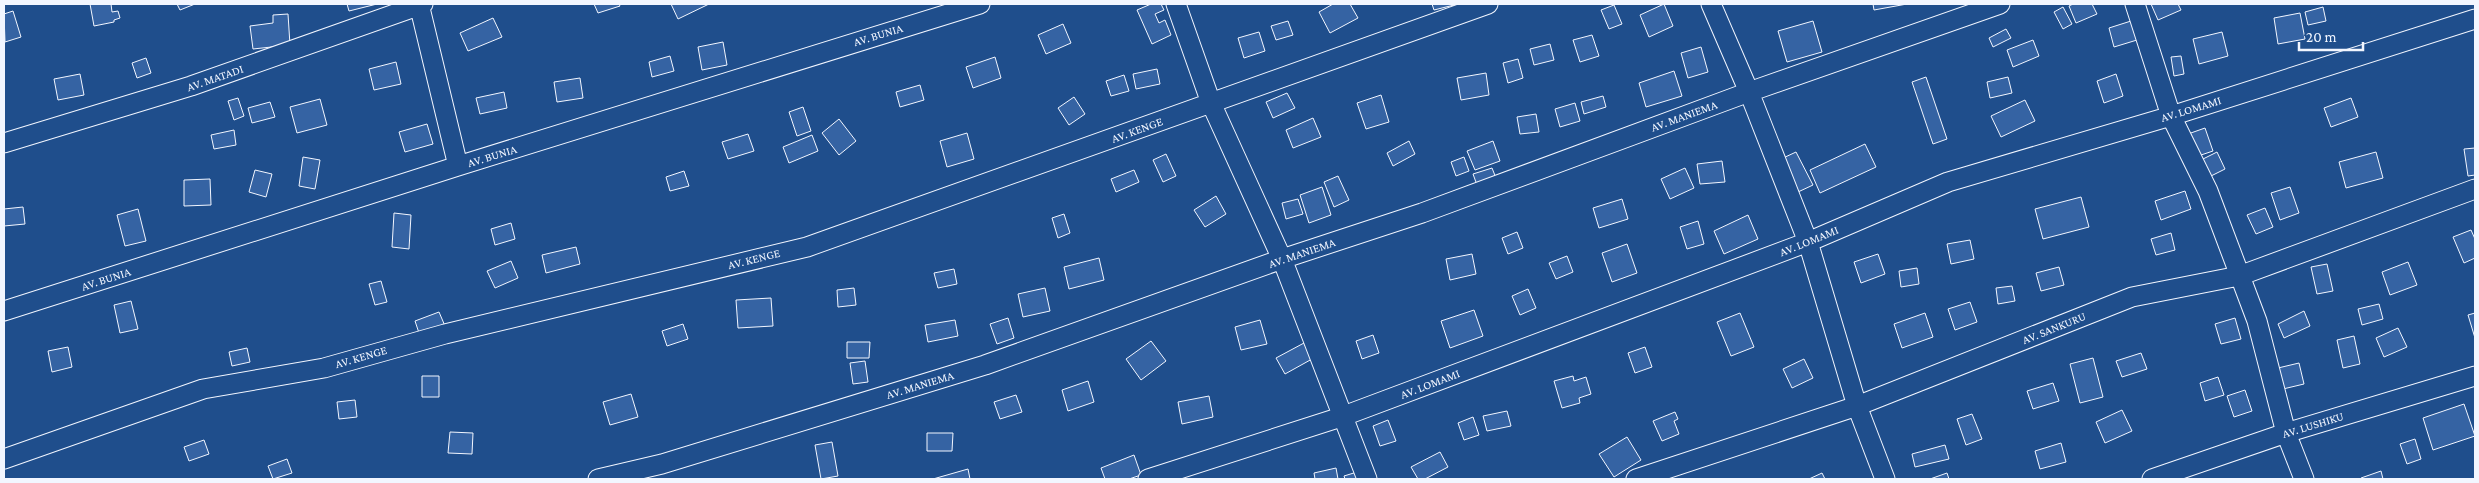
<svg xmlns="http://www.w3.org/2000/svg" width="2479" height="483" viewBox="0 0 2479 483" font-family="'Crimson Pro',serif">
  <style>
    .building { fill: #3563a3; stroke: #f2f6ff }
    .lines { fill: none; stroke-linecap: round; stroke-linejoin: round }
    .minor-casing { stroke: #f2f6ff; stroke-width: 21 }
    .minor { stroke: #1f4e8c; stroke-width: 19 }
    .labels { text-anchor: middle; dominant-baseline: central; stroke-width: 4; stroke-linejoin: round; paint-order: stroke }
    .street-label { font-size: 12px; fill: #f2f6ff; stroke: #1f4e8c }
  </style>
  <rect width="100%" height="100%" fill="#1f4e8c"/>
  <!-- building -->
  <path class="building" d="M90 4H111L112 12 118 11 120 18 114 20V22L94 26Z
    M177 4H195L180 10Z
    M347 4H377L349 11Z
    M594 4H619L620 6 598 13Z
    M671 4H709L678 19Z
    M1161 4 1164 10 1155 14 1159 23 1165 20 1171 35 1152 44 1137 10 1151 4Z
    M1333 4H1350L1358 18 1330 33 1319 12Z
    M1432 4H1454V5L1434 10Z
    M1664 4 1673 26 1649 37 1640 15Z
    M1873 4H1907L1874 10Z
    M2073 4H2092L2097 14 2076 23 2069 6Z
    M2151 4H2178L2181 10 2158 20Z
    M1614 5 1622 24 1609 29 1601 10Z
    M2063 7 2072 24 2063 29 2054 12Z
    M2323 7 2326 21 2308 25 2305 12Z
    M13 11 21 37 5 42 4 14Z
    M2300 13 2305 39 2278 44 2274 18Z
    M288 14 290 45 253 49 250 26 273 23V15Z
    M493 18 502 37 468 51 460 33Z
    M1288 21 1293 35 1276 40 1271 26Z
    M1813 21 1822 52 1787 62 1778 31Z
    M2131 21 2137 40 2114 47 2109 28Z
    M1063 24 1071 43 1046 54 1038 35Z
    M2006 29 2011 38 1993 47 1989 38Z
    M1259 32 1265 51 1244 58 1238 38Z
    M2222 32 2228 56 2199 64 2193 39Z
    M1592 35 1599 56 1580 62 1573 40Z
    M2033 40 2039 56 2013 67 2007 50Z
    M723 42 727 65 702 70 698 47Z
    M1550 44 1554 60 1534 65 1530 49Z
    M1701 47 1708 72 1688 78 1681 53Z
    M670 56 674 71 652 77 649 62Z
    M2181 56 2184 74 2174 76 2171 57Z
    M995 57 1001 78 973 88 966 67Z
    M146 58 151 73 137 78 132 63Z
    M1518 59 1523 78 1508 83 1503 63Z
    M396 62 401 84 374 90 369 69Z
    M1157 69 1160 84 1136 89 1133 74Z
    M1674 71 1682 96 1646 107 1639 83Z
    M1486 73 1489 95 1461 100 1457 78Z
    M80 74 84 95 58 100 54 79Z
    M2116 74 2123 96 2104 103 2097 81Z
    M1124 75 1129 91 1111 96 1106 81Z
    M1926 77 1947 139 1933 144 1912 82Z
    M2008 77 2012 93 1990 98 1987 82Z
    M580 78 583 98 557 102 554 82Z
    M920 85 924 100 900 107 896 92Z
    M504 92 507 108 480 114 476 98Z
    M1287 93 1295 108 1273 118 1266 102Z
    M1381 95 1389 122 1366 129 1357 103Z
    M1603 96 1606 107 1584 114 1581 102Z
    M1074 97 1085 114 1069 125 1058 108Z
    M238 98 244 116 234 120 228 101Z
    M2351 98 2358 117 2331 127 2324 108Z
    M320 99 327 125 297 133 290 107Z
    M2025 100 2035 121 2001 137 1991 116Z
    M270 102 275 117 252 123 248 108Z
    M1575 103 1580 121 1560 127 1555 109Z
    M803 107 811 131 797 136 789 112Z
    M1536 114 1539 132 1520 134 1517 117Z
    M1313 118 1321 137 1293 148 1286 130Z
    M839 119 856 141 839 155 822 133Z
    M427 124 433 144 405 152 399 132Z
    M2205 128 2213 151 2195 157 2188 134Z
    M234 130 236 145 214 149 211 135Z
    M967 133 974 159 947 167 940 141Z
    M748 134 754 151 728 159 722 142Z
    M812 135 818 151 789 163 783 147Z
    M1409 141 1415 154 1393 166 1387 153Z
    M1493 141 1500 161 1475 170 1467 151Z
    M1865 144 1876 167 1820 193 1810 170Z
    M2475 148V175L2468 176 2464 149Z
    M1796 152 1813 185 1798 192 1781 159Z
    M2217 152 2225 169 2205 179 2197 162Z
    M2376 152 2383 178 2346 188 2339 162Z
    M1166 154 1176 176 1163 182 1153 160Z
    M303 157 320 160 315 189 299 186Z
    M1464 157 1469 171 1456 176 1451 162Z
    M1722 161 1725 182 1700 184 1697 164Z
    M1492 168 1496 178 1477 185 1473 174Z
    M1685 168 1694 188 1670 199 1661 179Z
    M255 170 272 174 266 197 249 192Z
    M1134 170 1139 182 1116 192 1111 179Z
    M684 171 689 186 670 191 666 177Z
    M1338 176 1349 200 1334 207 1324 182Z
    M210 179 211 205 184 206V180Z
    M1322 187 1331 215 1309 223 1300 195Z
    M2290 187 2299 213 2280 220 2271 193Z
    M2185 191 2191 209 2161 220 2155 201Z
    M1216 196 1226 214 1205 227 1194 210Z
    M2081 197 2089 227 2043 239 2035 209Z
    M1298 199 1303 214 1286 219 1282 203Z
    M1622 199 1628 219 1599 228 1593 208Z
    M23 207 25 224 4 226V209Z
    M2265 208 2273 227 2256 234 2247 215Z
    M138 209 146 241 125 246 117 215Z
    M394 213 411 215 409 249 392 247Z
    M1064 214 1070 233 1058 238 1052 218Z
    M1748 215 1758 239 1724 254 1714 231Z
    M1698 221 1704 244 1687 249 1680 227Z
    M511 223 515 239 495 245 491 229Z
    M2471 230 2475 239V258L2464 263 2453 237Z
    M1517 232 1523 248 1508 254 1502 238Z
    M2171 233 2175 250 2156 255 2151 239Z
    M1970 240 1974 259 1951 264 1947 244Z
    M1627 244 1637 273 1612 282 1602 253Z
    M576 247 580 264 546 273 542 255Z
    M1472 254 1476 274 1450 280 1446 259Z
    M1878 254 1885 274 1861 283 1854 262Z
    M1567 256 1573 272 1556 279 1549 263Z
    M1099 258 1104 280 1069 289 1064 267Z
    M511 261 518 278 495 288 487 271Z
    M2408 262 2417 285 2390 295 2382 272Z
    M2327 264 2333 291 2317 294 2311 267Z
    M2059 267 2064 285 2041 291 2036 273Z
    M1917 268 1919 284 1901 287 1899 271Z
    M954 269 957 284 938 288 934 273Z
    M381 281 387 302 375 305 369 284Z
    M2012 286 2015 301 1998 304 1996 288Z
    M854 288 856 305 838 307 837 290Z
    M1045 288 1050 311 1023 317 1018 294Z
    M1528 289 1536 308 1520 315 1512 296Z
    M771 298 773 326 738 328 736 300Z
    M131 301 138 329 120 333 114 305Z
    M1970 302 1977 322 1955 330 1948 309Z
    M2379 304 2383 319 2362 325 2358 309Z
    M1474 310 1483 336 1450 348 1441 321Z
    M2304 311 2310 326 2284 338 2278 324Z
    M439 312 445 326 420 336 415 321Z
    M1740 313 1754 347 1731 356 1717 322Z
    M1925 313 1933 337 1902 348 1894 324Z
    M2475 313V338L2468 315Z
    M1008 318 1014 338 997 344 990 324Z
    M2235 318 2241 339 2221 344 2215 324Z
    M955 320 958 336 928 342 925 325Z
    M1260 320 1267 344 1241 350 1235 327Z
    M683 324 688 339 667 346 662 331Z
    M2398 328 2407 347 2384 357 2376 338Z
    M1373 335 1379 353 1362 359 1356 341Z
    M2354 336 2360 364 2343 368 2337 340Z
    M1151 341 1166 361 1141 380 1126 359Z
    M847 342H870L869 358H847Z
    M1304 343 1312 359 1285 374 1276 358Z
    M68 347 72 367 52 372 48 351Z
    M1645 347 1652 367 1635 373 1628 353Z
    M247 348 250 362 232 366 229 352Z
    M2141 353 2147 369 2122 377 2116 361Z
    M2093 358 2103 397 2080 403 2070 364Z
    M1804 359 1813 378 1792 388 1783 369Z
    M865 361 868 382 853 384 850 363Z
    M2299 363 2304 384 2283 389 2278 368Z
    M422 376H439V397H422Z
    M1573 376 1574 381 1586 377 1591 394 1579 398 1580 403 1562 408 1554 381Z
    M2218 377 2224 395 2205 401 2200 383Z
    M1088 381 1094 402 1068 411 1062 390Z
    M2053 383 2059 401 2033 409 2027 391Z
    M2245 390 2252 411 2234 417 2227 396Z
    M631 394 638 417 610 425 603 402Z
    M1016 395 1022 412 1000 419 994 402Z
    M1209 396 1213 417 1182 424 1178 402Z
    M355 400 357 417 339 419 337 402Z
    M2464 404 2475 436 2433 450 2423 418Z
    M2122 410 2132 431 2105 443 2096 422Z
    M1507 411 1511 426 1487 431 1483 416Z
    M1675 412 1678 419 1674 421 1679 434 1662 441 1653 421Z
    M1972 414 1982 439 1966 445 1957 419Z
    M1473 417 1479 435 1464 440 1458 423Z
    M1388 420 1396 441 1380 446 1373 426Z
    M450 432 473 433 472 454 448 453Z
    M927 433H953L952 451H927Z
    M1627 437 1641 460 1614 477 1599 454Z
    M2415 439 2421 459 2407 464 2400 444Z
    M204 440 209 454 189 461 184 447Z
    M832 442 838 476 821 479 815 445Z
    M2061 443 2066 462 2040 469 2035 451Z
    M1945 445 1949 459 1915 467 1912 454Z
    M1440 452 1448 467 1425 479H1418L1411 467Z
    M1134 455 1141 475 1129 479H1105L1101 468Z
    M287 459 292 473 273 479 268 466Z
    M1336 468 1338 479H1315L1314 473Z
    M968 469 970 479H933Z
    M2381 471 2383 479H2361V478Z
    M1357 472 1359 479H1345L1344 476Z
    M1822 473 1825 479H1809Z
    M1947 473 1949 479H1930Z"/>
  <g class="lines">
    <defs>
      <path id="minor" d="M419 4 458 166
        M1176 4 1211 103 1282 259 1367 479
        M1711 4 1749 92 1808 242 1857 406 1885 479
        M2135 4 2171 116 2208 191 2257 321 2286 433 2304 479
        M4 143 191 86 423 4
        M4 311 458 166 980 4
        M4 459 203 389 324 368 445 334 807 247 1488 4
        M598 479 662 464 985 365 1282 259 1422 213 1749 92 2000 4
        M1148 479 1341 417 1808 242 1948 182 2171 116 2475 19
        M1636 479 1857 406 2132 297 2239 276 2475 189
        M2152 479 2286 433 2475 376"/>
    </defs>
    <!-- minor casing -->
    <use href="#minor" class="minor-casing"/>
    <!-- minor -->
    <use href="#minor" class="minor"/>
  </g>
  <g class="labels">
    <!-- street labels -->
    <g class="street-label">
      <text transform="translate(878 35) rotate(-17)">AV. BUNIA</text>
      <text transform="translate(215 78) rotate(-19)">AV. MATADI</text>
      <text transform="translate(2191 109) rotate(-17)">AV. LOMAMI</text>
      <text transform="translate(1684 116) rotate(-20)">AV. MANIEMA</text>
      <text transform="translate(1137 130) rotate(-20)">AV. KENGE</text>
      <text transform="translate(492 156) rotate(-17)">AV. BUNIA</text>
      <text transform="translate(1809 241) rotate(-22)">AV. LOMAMI</text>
      <text transform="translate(1302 253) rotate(-19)">AV. MANIEMA</text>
      <text transform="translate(754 259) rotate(-14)">AV. KENGE</text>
      <text transform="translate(106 279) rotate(-18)">AV. BUNIA</text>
      <text transform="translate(2054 328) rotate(-22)">AV. SANKURU</text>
      <text transform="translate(361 357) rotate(-16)">AV. KENGE</text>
      <text transform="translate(1430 384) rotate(-21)">AV. LOMAMI</text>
      <text transform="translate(920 385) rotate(-17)">AV. MANIEMA</text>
      <text transform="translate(2313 425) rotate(-17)">AV. LUSHIKU</text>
    </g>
  </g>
  <!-- border -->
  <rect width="2479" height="483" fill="none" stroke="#f2f6ff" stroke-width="10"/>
  <!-- scale -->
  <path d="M2299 42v8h64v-8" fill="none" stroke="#f2f6ff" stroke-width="2.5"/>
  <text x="2306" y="42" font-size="15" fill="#f2f6ff" stroke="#1f4e8c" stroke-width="4" paint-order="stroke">20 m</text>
</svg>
